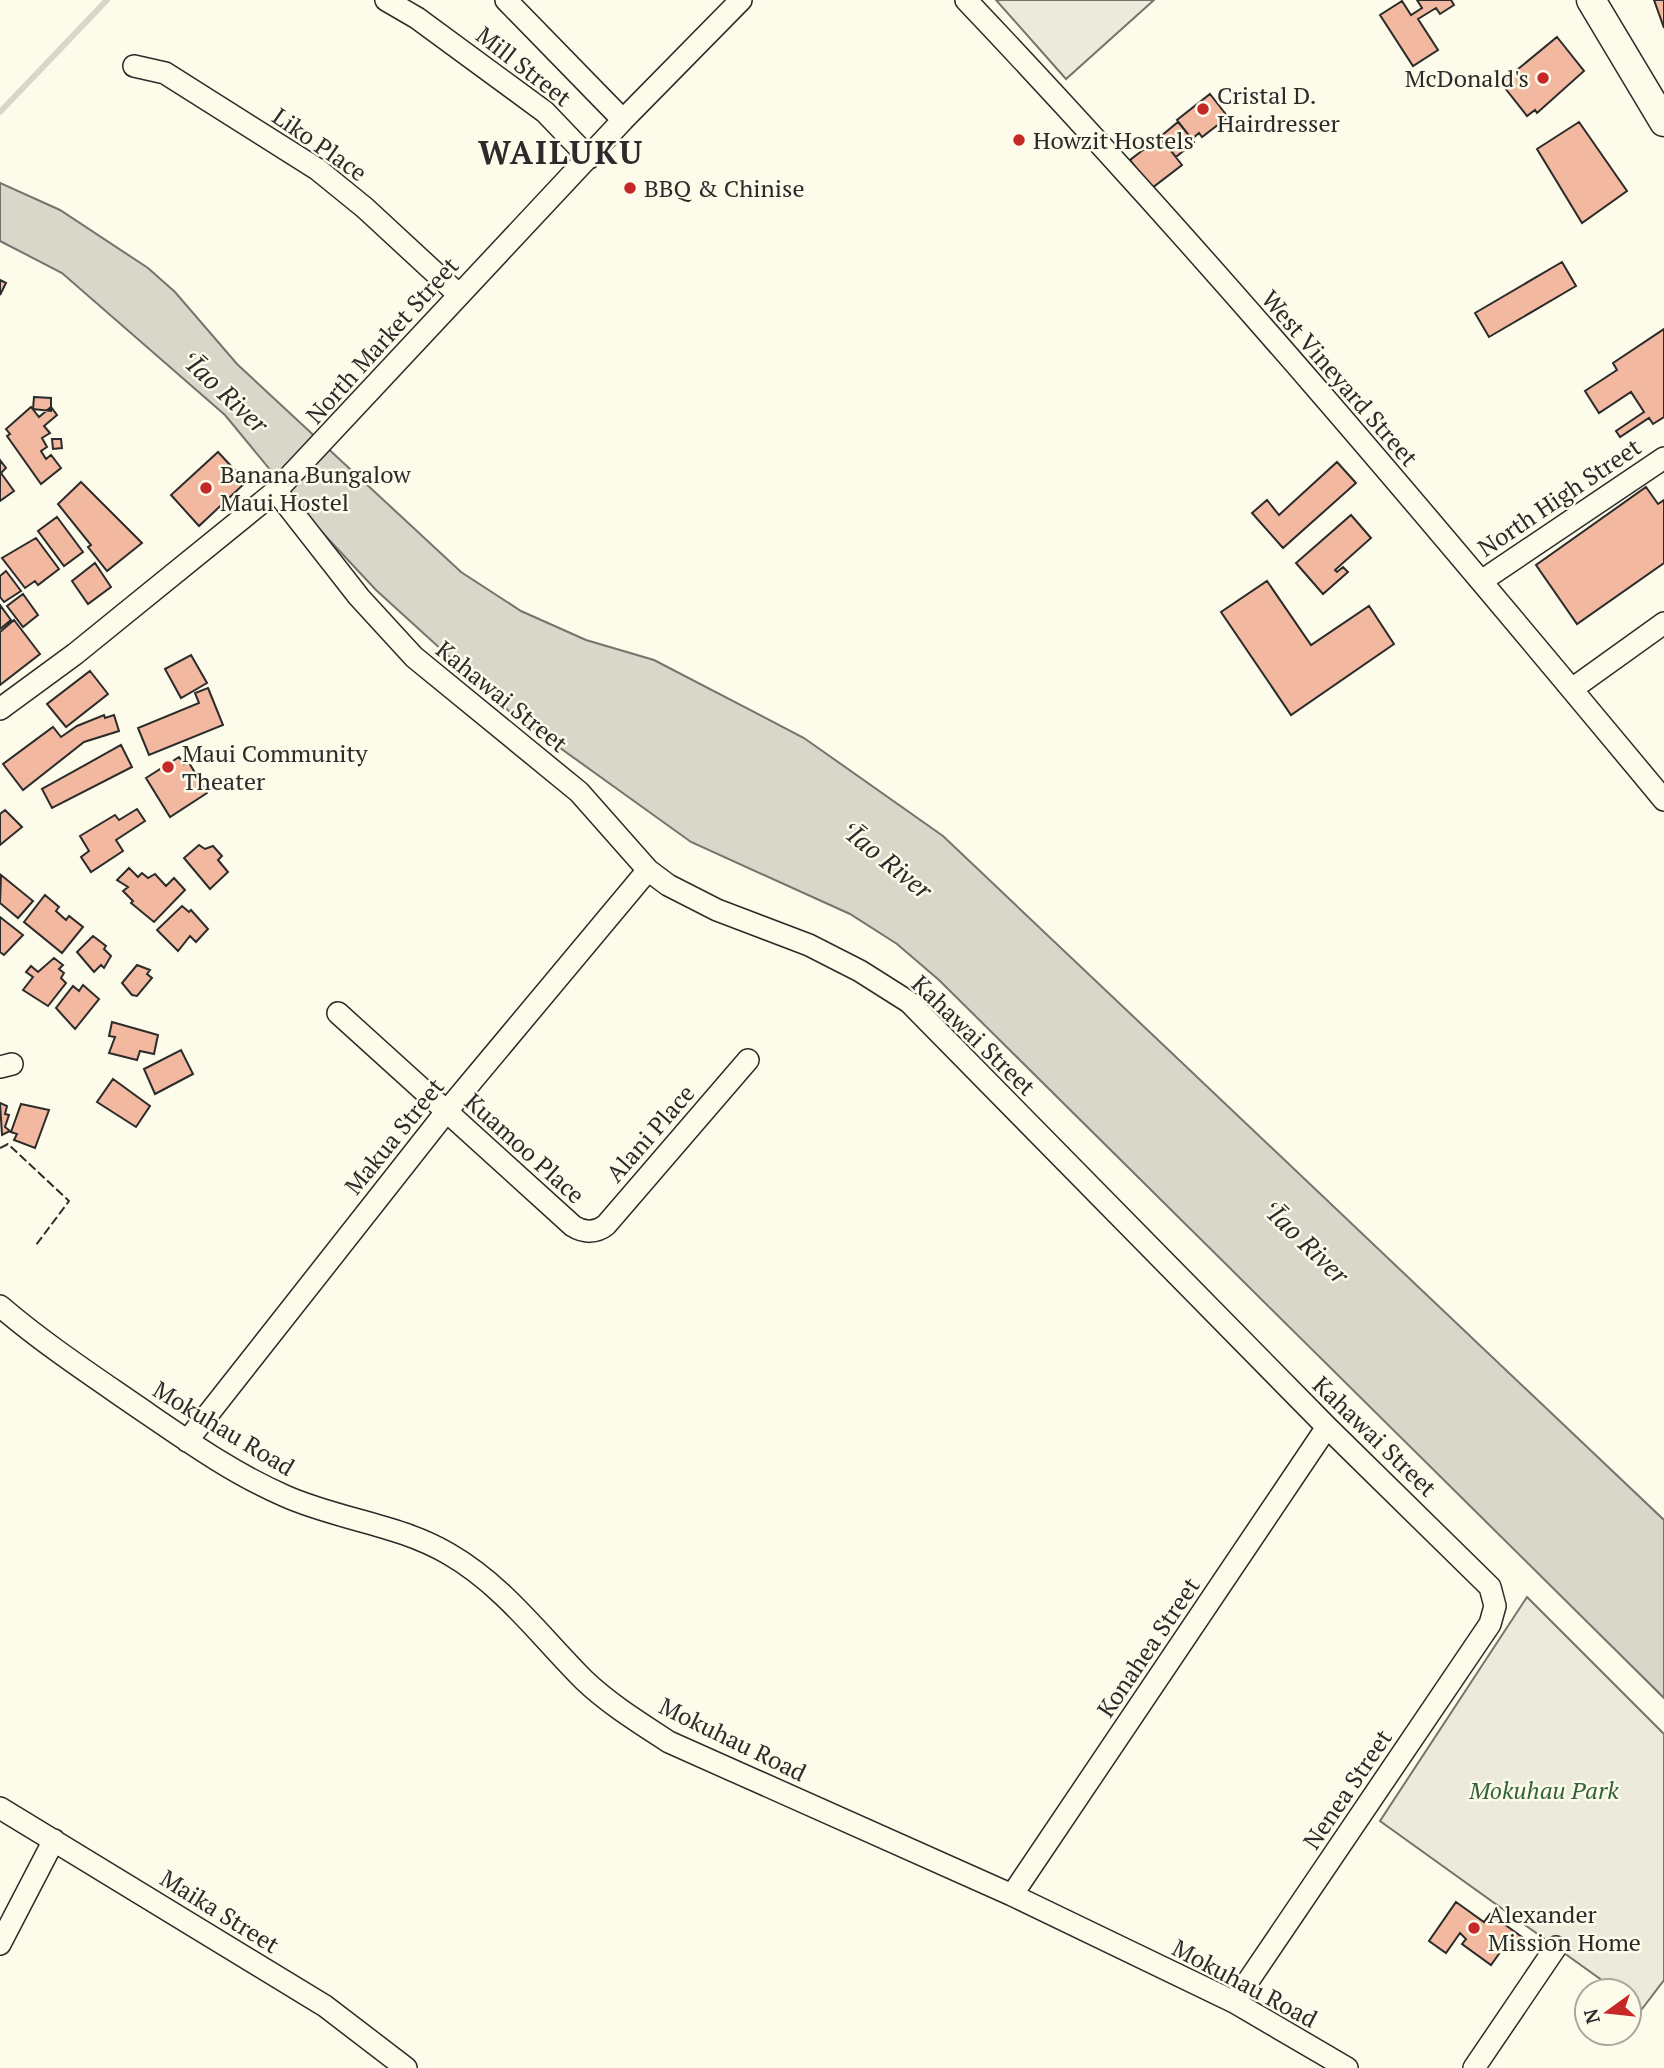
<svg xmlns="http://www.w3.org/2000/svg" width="1664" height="2068" viewBox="0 0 1664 2068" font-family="'PT Serif',serif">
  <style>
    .green { fill: #ecebdb; stroke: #74746e; stroke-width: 2 }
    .parking { fill: #eceadb; stroke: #74746e; stroke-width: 2 }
    .water { fill: #d8d7c9; stroke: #74746e; stroke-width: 2 }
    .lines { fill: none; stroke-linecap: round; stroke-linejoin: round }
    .stream { stroke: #d8d7c9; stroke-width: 6 }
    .building { fill: #f2b8a0; stroke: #2b2b2b; stroke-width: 2 }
    .minor-casing { stroke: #2b2b2b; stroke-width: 24 }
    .major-casing { stroke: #2b2b2b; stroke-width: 31 }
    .minor { stroke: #fdfbea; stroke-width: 21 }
    .major { stroke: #fdfbea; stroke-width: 28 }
    .fence { stroke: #2b2b2b; stroke-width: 2; stroke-dasharray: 9 3.5; stroke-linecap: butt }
    .poi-dot { fill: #c62828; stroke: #fdfbea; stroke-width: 2.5 }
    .labels { text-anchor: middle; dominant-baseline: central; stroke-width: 5; stroke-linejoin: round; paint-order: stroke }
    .street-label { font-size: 24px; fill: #2b2b2b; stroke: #fdfbea }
    .poi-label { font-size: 24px; fill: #2b2b2b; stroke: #fdfbea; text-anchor: start }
    .park-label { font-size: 24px; font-style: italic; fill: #34623c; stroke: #fdfbea }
    .water-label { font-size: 26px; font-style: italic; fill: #2b2b2b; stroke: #fdfbea }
    .district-label { font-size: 32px; font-weight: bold; letter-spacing: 2px; fill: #2b2b2b; stroke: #fdfbea }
  </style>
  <rect width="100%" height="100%" fill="#fdfbea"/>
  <!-- green -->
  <path class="green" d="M1527 1597 1664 1734V1980L1642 2009 1629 2000V1991H1617L1380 1821Z"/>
  <!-- parking -->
  <path class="parking" d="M996 0H1154L1066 79Z"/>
  <!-- water -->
  <path class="water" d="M0 183 60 210 148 268 175 292 237 364 461 572 521 611 586 640 654 660 804 738 943 836 1664 1520V1698L939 980 897 944 850 914 691 842 510 712 376 590 318 528 225 415 62 273 0 241Z"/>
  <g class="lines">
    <!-- stream -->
    <path class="stream" d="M0 112 107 0"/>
  </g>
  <!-- building -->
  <path class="building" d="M1417 0H1451L1454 5 1440 14 1436 8 1418 19 1438 50 1413 66 1380 15 1402 1 1411 15 1422 8Z
    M1654 0H1664V28Z
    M1557 37 1584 71 1537 113 1535 110 1527 116 1501 83Z
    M1210 94 1228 117 1202 137 1199 133 1192 139 1177 120Z
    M1178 122 1194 142 1176 157 1160 137Z
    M1579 122 1627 191 1582 223 1537 149Z
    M1160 137 1182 165 1152 188 1130 160Z
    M1562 262 1576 286 1489 337 1475 313Z
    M0 280 6 283 0 295Z
    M1664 329V417L1653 424 1649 418 1620 437 1616 431 1644 412 1631 392 1599 413 1585 391 1617 370 1613 363Z
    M34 397 51 398V411L33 409Z
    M31 407 39 417 51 407 57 415 44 426 50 433 42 438 47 447 41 451 46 459 51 455 61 468 41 484 7 436 10 434 6 429Z
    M52 439H61L62 448 53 449Z
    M218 452 246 482 199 526 171 495Z
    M0 460 6 468 1 473 14 491 0 501Z
    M1337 462 1356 483 1283 548 1252 513 1267 500 1279 515Z
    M81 482 142 543 107 571 88 547 91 545 58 504Z
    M1646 487 1658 504 1664 500V563L1577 624 1536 565Z
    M1351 515 1371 538 1335 570 1337 572 1343 567 1348 572 1323 594 1296 563Z
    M57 517 83 552 64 566 38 531Z
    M36 538 59 569 38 585 35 581 25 588 2 558Z
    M95 563 111 587 88 604 72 581Z
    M6 571 21 591 4 602 0 597V576Z
    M1267 581 1311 645 1369 606 1394 644 1291 715 1221 612Z
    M23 594 38 615 23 627 7 606Z
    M0 605 11 620 0 629Z
    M14 620 40 654 0 685V632Z
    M191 655 207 683 181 698 165 669Z
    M90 671 108 694 66 727 47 704Z
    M208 688 223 725 149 755 138 728 199 703 195 693Z
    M104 715 105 718 114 715 119 731 84 742 23 790 3 764 53 727 61 737 77 726Z
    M121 745 132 767 52 808 42 789Z
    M179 757 184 764 188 761 207 793 170 817 146 778Z
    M137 809 145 821 116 840 123 851 91 872 81 857 89 851 80 836 115 815 119 820Z
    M5 810 22 827 0 845V814Z
    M199 845 205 849 213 846 222 856 218 860 228 872 210 889 184 858Z
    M129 868 138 877 142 873 148 878 155 874 166 886 174 878 185 890 154 922 131 903 133 901 123 891 128 887 117 880Z
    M1 875 33 901 18 918 0 903Z
    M45 895 59 907 56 911 66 920 69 916 83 927 62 953 24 922Z
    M182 906 189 912 191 910 208 929 196 942 190 936 178 951 157 930Z
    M0 917 23 935 4 955 0 952Z
    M93 936 106 946 104 949 111 956 104 968 101 965 94 972 77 952Z
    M54 958 63 965 59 969 64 973 61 978 66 983 48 1006 23 990 33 977 26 972 31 966 38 972Z
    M137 965 150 970 147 974 152 978 137 996 132 995 122 983Z
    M83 985 99 999 75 1029 56 1008 73 986 79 991Z
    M112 1022 158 1035 154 1054 140 1051 137 1060 109 1053 115 1037 109 1036Z
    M181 1050 193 1074 155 1094 144 1069Z
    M113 1079 150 1106 136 1127 97 1102Z
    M0 1103 7 1106 5 1114 9 1115 5 1127 10 1131 2 1135Z
    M21 1104 49 1110 35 1148 14 1140 17 1134 11 1132Z
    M1456 1902 1484 1922 1490 1914 1522 1937 1514 1949 1506 1944 1491 1965 1462 1944 1466 1939 1460 1933 1446 1953 1429 1941Z"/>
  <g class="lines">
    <defs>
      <path id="minor" d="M386 0 417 18 545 112 589 158
        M506 0 623 120
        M966 0C1210 257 1438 528 1664 800
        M134 66 165 73 317 169 365 208 458 294
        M276 491 359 597 414 657 579 792 648 870 668 885 717 910 809 945 860 971 909 1002 1327 1427 1490 1587 1495 1606 1490 1624 1234 2002
        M1483 580 1664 458
        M1572 689 1664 623
        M0 709 75 654 276 491 623 120 741 0
        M338 1013 573 1226C584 1233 596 1233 606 1225L748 1060
        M0 1067 12 1064
        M0 1306C42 1342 87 1372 132 1403 182 1437 230 1472 285 1496 339 1520 398 1524 449 1554 503 1585 541 1637 584 1680 609 1704 640 1723 669 1742L1012 1895 1234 2002 1347 2068
        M187 1441 446 1112 648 870
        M0 1808 325 2006 406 2068
        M1012 1895 1327 1427
        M0 1944 54 1840
        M1474 2068 1556 1947"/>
      <path id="major" d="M1591 0 1664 122"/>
    </defs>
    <!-- minor casing -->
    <use href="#minor" class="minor-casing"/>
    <!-- major casing -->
    <use href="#major" class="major-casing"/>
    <!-- minor -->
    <use href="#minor" class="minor"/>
    <!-- major -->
    <use href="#major" class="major"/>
    <!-- fence -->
    <path class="fence" d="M0 1148 8 1144 69 1201 36 1245"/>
  </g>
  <!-- markers -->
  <g class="poi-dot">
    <circle cx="1543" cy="78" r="7"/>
    <circle cx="1203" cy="109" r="7"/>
    <circle cx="1019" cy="140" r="7"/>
    <circle cx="630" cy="188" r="7"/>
    <circle cx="206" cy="488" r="7"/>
    <circle cx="168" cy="767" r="7"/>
    <circle cx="1474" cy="1928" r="7"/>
  </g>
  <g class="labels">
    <!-- street labels -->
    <g class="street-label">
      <text transform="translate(524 66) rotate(38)">Mill Street</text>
      <text transform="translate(320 144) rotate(35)">Liko Place</text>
      <text transform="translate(382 340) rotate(-48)">North Market Street</text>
      <text transform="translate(1340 378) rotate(49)">West Vineyard Street</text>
      <text transform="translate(1559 497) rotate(-34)">North High Street</text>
      <text transform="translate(502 696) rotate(39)">Kahawai Street</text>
      <text transform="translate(974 1035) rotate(44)">Kahawai Street</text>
      <text transform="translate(650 1133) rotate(-49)">Alani Place</text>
      <text transform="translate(394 1136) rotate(-51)">Makua Street</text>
      <text transform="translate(525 1148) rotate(42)">Kuamoo Place</text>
      <text transform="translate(224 1428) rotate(31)">Mokuhau Road</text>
      <text transform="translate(1375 1436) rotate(44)">Kahawai Street</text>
      <text transform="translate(1148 1647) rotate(-56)">Konahea Street</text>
      <text transform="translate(733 1739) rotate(26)">Mokuhau Road</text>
      <text transform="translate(1347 1789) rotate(-56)">Nenea Street</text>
      <text transform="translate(220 1911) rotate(32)">Maika Street</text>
      <text transform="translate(1245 1983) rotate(28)">Mokuhau Road</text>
    </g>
    <!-- poi labels -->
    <g class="poi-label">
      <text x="1529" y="78" text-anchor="end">McDonald's</text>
      <text x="1217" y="95">Cristal D.<tspan x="1217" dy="28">Hairdresser</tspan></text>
      <text x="1033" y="140">Howzit Hostels</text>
      <text x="644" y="188">BBQ &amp; Chinise</text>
      <text x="220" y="474">Banana Bungalow<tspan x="220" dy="28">Maui Hostel</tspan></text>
      <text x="182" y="753">Maui Community<tspan x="182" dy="28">Theater</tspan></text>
      <text x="1488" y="1914">Alexander<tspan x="1488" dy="28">Mission Home</tspan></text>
    </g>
    <!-- park labels -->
    <g class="park-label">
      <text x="1544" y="1790">Mokuhau Park</text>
    </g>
    <!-- water labels -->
    <g class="water-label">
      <text transform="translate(225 391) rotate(43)">ʻĪao River</text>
      <text transform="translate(887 859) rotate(39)">ʻĪao River</text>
      <text transform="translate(1306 1241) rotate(44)">ʻĪao River</text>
    </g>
    <!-- district labels -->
    <g class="district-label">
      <text x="561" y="152">WAILUKU</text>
    </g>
  </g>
  <!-- north arrow -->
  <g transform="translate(1608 2012) rotate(255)"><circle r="33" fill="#fdfbea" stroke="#a9a89e" stroke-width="2"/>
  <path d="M0-5L12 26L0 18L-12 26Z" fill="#c62828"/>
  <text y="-10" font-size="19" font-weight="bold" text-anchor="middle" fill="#2b2b2b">N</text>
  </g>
</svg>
